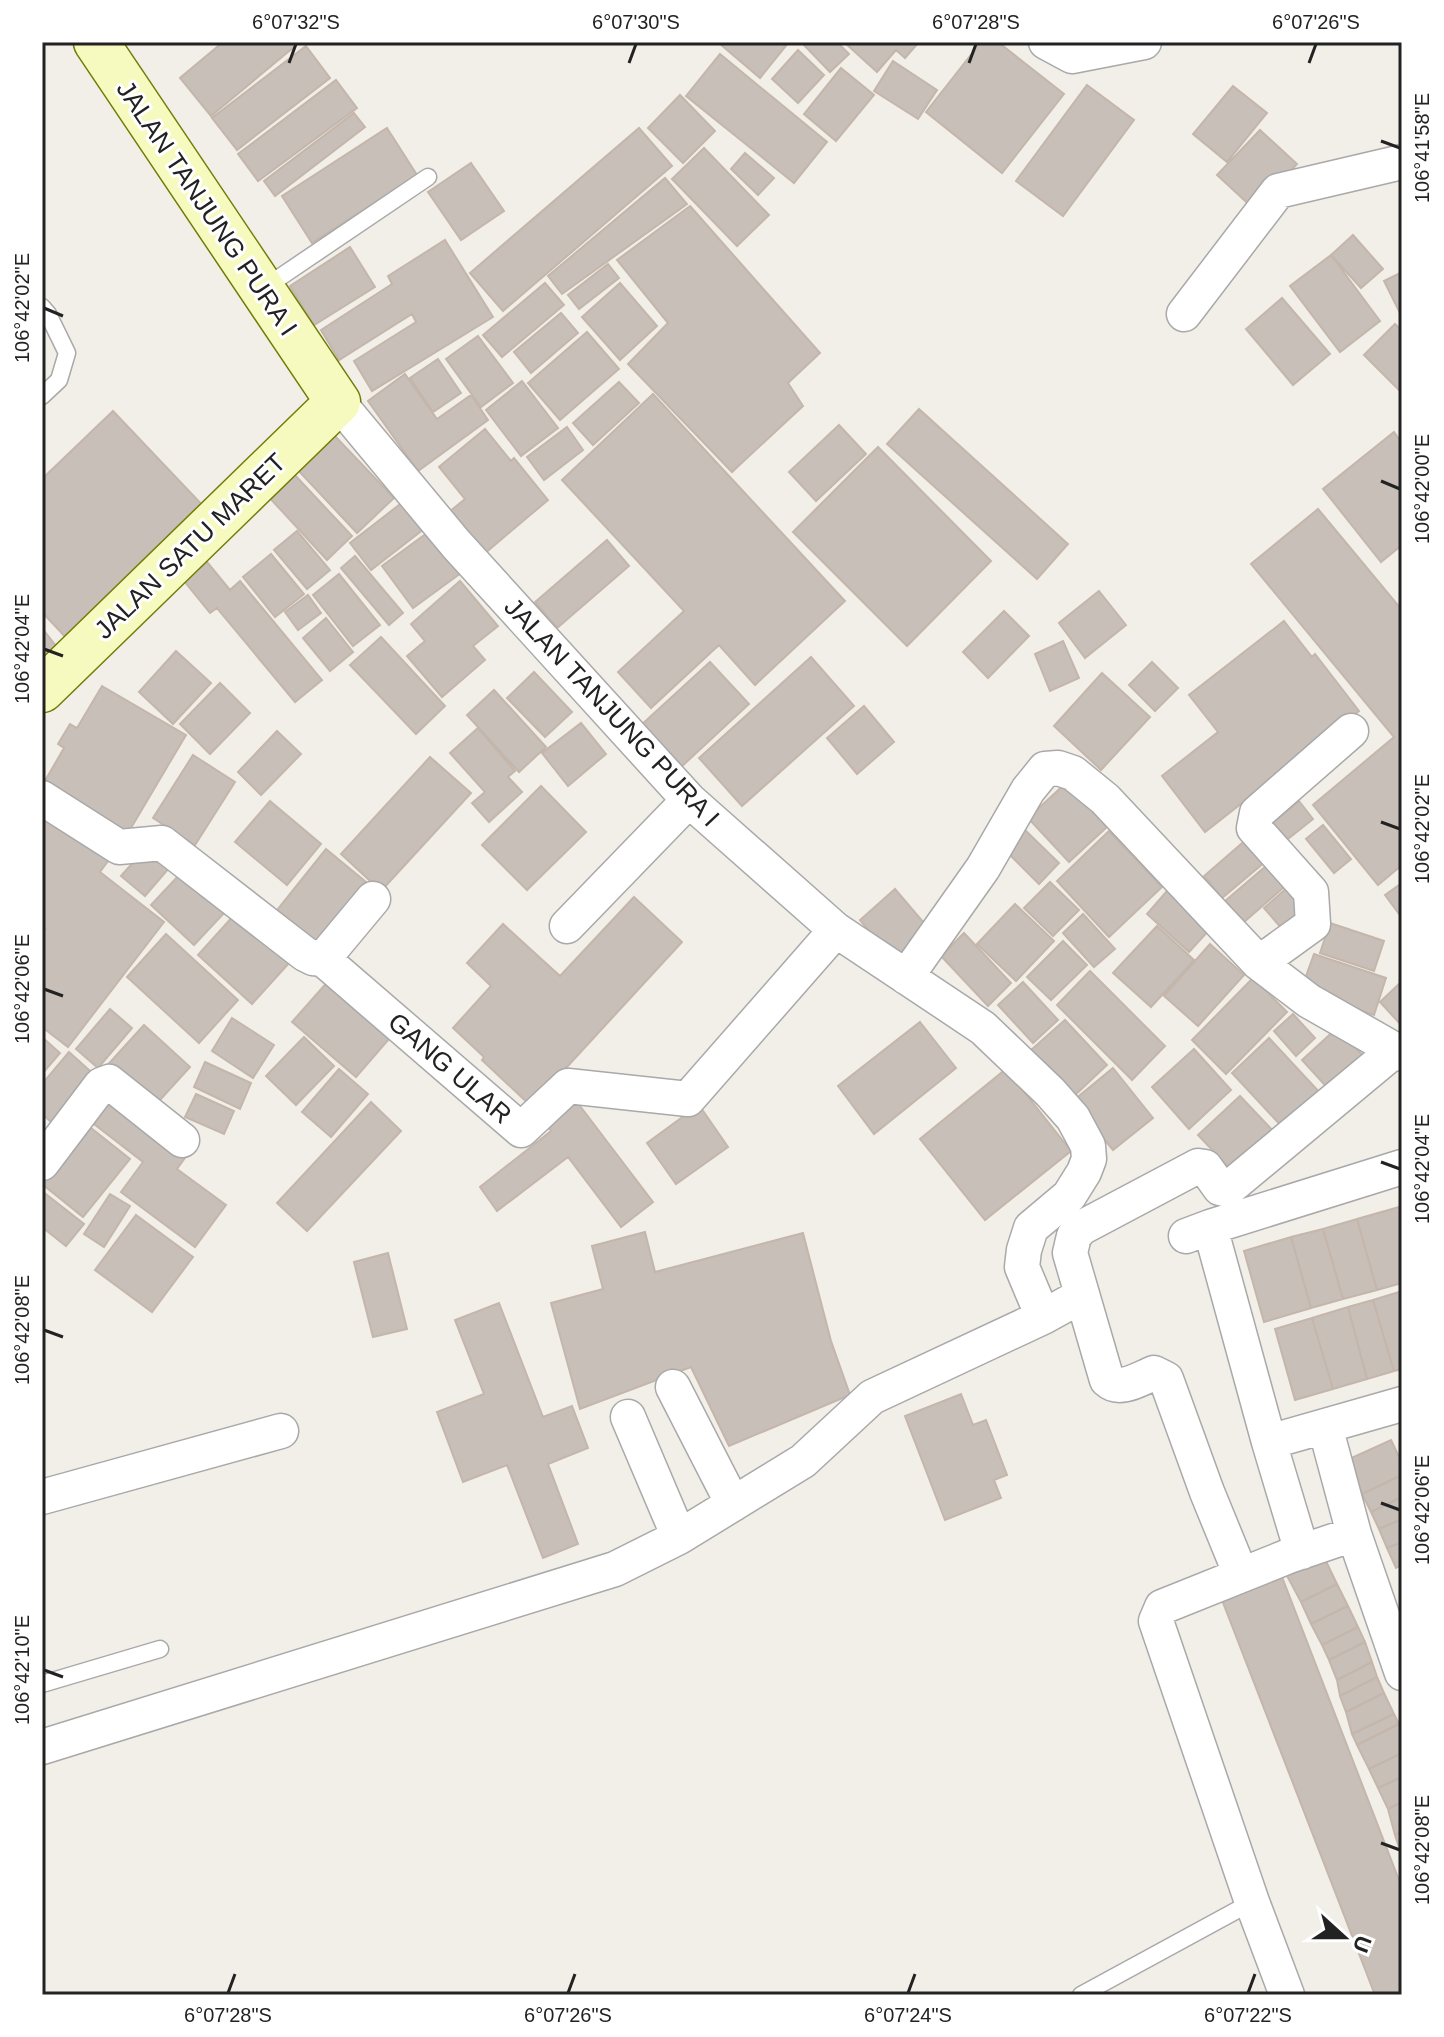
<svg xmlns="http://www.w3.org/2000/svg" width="1444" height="2037" viewBox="0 0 1444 2037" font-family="Arial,sans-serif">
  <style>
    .building { fill: #c7bfb8; stroke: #c4b6ab; stroke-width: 2 }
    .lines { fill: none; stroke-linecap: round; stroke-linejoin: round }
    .lane-casing { stroke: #a9a9a9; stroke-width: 19 }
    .street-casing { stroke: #a9a9a9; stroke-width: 37 }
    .secondary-casing { stroke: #707d05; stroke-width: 47 }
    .lane { stroke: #fff; stroke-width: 16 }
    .street { stroke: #fff; stroke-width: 34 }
    .secondary { stroke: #f7fabf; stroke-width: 44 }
    .ticks { fill: none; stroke: #222; stroke-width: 3 }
    .labels { text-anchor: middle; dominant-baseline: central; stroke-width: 6; stroke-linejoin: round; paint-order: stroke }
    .street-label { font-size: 26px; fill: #222; stroke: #fff }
    .neatline { fill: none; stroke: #222; stroke-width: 3 }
    .ticks-label { font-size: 20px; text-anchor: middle; fill: #222 }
  </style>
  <rect width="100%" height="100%" fill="#f2efe9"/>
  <!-- building -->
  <path class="building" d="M223 42H300L211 116 180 78Z
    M722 42H789L760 78 720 44Z
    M801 42H837L849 54 830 72Z
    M844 42H919L905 58 896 50 877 72Z
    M981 42H998L1064 94 1002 173 926 112Z
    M306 46 330 78 237 150 212 118Z
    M798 50 824 75 798 103 772 79Z
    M720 54 827 142 794 183 686 96Z
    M893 61 937 90 918 119 874 91Z
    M841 68 874 95 836 141 804 114Z
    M336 80 357 108 258 181 238 154Z
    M1087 85 1134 120 1063 216 1016 181Z
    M1233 86 1267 113 1227 162 1193 134Z
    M680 95 715 131 683 163 648 128Z
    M354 113 365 127 275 196 264 181Z
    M387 128 417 175 312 243 282 196Z
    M639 128 672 166 503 311 470 273Z
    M1260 130 1297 164 1255 210 1217 175Z
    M704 148 769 215 737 246 672 179Z
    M745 153 774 178 758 195 731 169Z
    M471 163 504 211 461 240 428 192Z
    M665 178 687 204 562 294 548 276Z
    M690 206 820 353 788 383 803 406 732 472 628 364 668 323 617 260Z
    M1353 235 1383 269 1361 288 1331 255Z
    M445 240 493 317 372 391 354 361 416 322 412 314 339 360 321 330 392 284 388 276Z
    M350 247 375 287 314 325 290 286Z
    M1331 255 1380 321 1340 352 1290 286Z
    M608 264 619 278 579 309 568 295Z
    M1402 272V317L1384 281Z
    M545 283 564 305 502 357 483 335Z
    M620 283 657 326 620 360 582 317Z
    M1282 298 1330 354 1293 385 1246 329Z
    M561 313 578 333 531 373 514 352Z
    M1395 324 1402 331V393L1364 355Z
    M587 332 619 369 560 420 528 383Z
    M478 336 513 383 481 407 446 359Z
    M438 359 461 393 433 412 410 378Z
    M405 374 437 419 471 395 488 420 418 471 368 401Z
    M522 381 558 428 521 456 486 410Z
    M619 382 639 403 593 445 573 423Z
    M653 394 845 601 755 685 719 645 651 708 618 672 684 611 562 480Z
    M919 409 1068 544 1037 579 887 444Z
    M113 411 207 510 71 643 42 612V479Z
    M839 425 866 454 816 501 789 472Z
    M567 427 583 450 544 480 527 457Z
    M485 429 511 461 514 458 548 500 484 554 449 512 465 499 439 467Z
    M1394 432 1402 443V545L1381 562 1323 489Z
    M332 433 394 498 357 533 296 468Z
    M878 447 991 561 907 646 793 532Z
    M292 472 352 536 327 560 267 495Z
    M408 498 429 525 371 570 350 543Z
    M1318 509 1402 610V865L1378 885 1313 805 1394 737 1251 564Z
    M434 528 465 570 413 608 382 566Z
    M297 531 330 570 307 589 274 550Z
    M607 540 629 566 557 628 535 602Z
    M271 554 304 594 275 617 243 577Z
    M355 556 403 613 389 625 341 568Z
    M207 562 230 590 240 581 322 680 295 702 217 608 210 613 184 581Z
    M339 574 380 625 353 646 313 595Z
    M460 581 498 626 473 646 485 660 442 697 407 656 425 641 411 624Z
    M1099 591 1126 625 1085 658 1059 623Z
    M308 595 321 613 298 630 285 612Z
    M1004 611 1029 636 988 678 963 652Z
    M326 618 353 652 330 671 303 638Z
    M1284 621 1312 657 1315 654 1359 711 1205 832 1162 776 1218 732 1189 695Z
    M42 628 60 651 42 666Z
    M381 637 445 706 416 734 350 665Z
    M1063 641 1079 678 1050 691 1035 654Z
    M176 651 211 683 173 724 139 692Z
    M811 657 854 706 742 806 699 758Z
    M710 662 749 704 679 769 640 726Z
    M1152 662 1178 688 1155 711 1129 685Z
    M534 672 572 712 545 737 507 698Z
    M1102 673 1150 717 1101 770 1054 726Z
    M220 683 250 713 210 754 180 724Z
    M102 686 186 735 125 838 42 786 64 748 58 744 70 724 77 728Z
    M494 690 546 747 519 772 467 715Z
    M864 706 894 742 857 774 827 738Z
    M581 723 606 754 568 786 542 753Z
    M478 728 515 771 508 777 522 792 489 822 472 803 485 792 450 753Z
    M277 731 301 754 261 795 238 772Z
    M193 755 235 782 195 845 153 818Z
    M430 757 471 793 381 891 341 854Z
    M1066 783 1107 827 1069 862 1028 818Z
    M541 786 586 832 527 890 482 845Z
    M270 801 321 844 287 885 235 842Z
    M1299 801 1313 819 1284 842 1270 825Z
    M42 803 114 853 100 872 164 922 68 1047 42 1027V935L46 929 42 926Z
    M1323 825 1351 859 1334 873 1306 839Z
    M1025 830 1059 863 1039 884 1005 850Z
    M1109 831 1162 887 1109 937 1057 881Z
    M1248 838 1266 861 1222 898 1204 876Z
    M146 848 169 868 145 896 121 876Z
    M326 849 372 887 319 953 273 915Z
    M1273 860 1291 881 1244 922 1225 901Z
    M182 872 225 912 194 945 151 905Z
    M1050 882 1079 910 1053 936 1024 908Z
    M1402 883V918L1385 895Z
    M1288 887 1309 916 1288 936 1264 908Z
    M895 889 929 929 893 960 860 920Z
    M1167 891 1210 929 1189 952 1147 914Z
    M634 897 682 942 531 1106 482 1060 484 1057 453 1028 491 986 467 963 503 924 560 976Z
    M1015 904 1054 941 1016 981 977 944Z
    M236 913 290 962 252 1004 198 955Z
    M1083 914 1115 949 1094 967 1063 933Z
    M1330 923 1384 941 1374 971 1320 953Z
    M1157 926 1194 960 1151 1007 1113 973Z
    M964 933 1011 983 988 1006 941 956Z
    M166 934 238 1000 199 1043 127 977Z
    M1063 941 1087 965 1051 1000 1027 977Z
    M1210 944 1244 975 1198 1026 1164 996Z
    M1314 954 1386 978 1374 1015 1301 990Z
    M1090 971 1165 1046 1132 1080 1057 1005Z
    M331 978 395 1032 356 1077 292 1022Z
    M1253 978 1287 1012 1226 1074 1192 1040Z
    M1402 981V1026L1380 1002Z
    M1023 982 1058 1020 1033 1043 998 1005Z
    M110 1009 132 1028 98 1068 76 1049Z
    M1293 1014 1315 1038 1296 1056 1274 1031Z
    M232 1018 274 1045 253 1078 212 1051Z
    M1065 1020 1107 1065 1074 1096 1031 1050Z
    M920 1022 956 1068 874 1134 838 1086Z
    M144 1025 190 1067 149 1112 103 1070Z
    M1337 1028 1370 1063 1335 1096 1302 1060Z
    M42 1037 60 1053 42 1074Z
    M304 1037 334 1066 296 1105 266 1076Z
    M1269 1038 1322 1095 1285 1130 1232 1073Z
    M1194 1049 1231 1090 1189 1129 1152 1087Z
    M69 1052 99 1079 56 1126 42 1114V1084Z
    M205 1062 251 1083 240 1109 194 1087Z
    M1113 1068 1153 1118 1113 1150 1073 1101Z
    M339 1069 368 1094 331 1137 302 1112Z
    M1006 1069 1071 1151 985 1220 920 1139Z
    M108 1087 190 1151 177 1169 226 1205 195 1247 121 1192 143 1162 85 1117Z
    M196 1094 234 1111 224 1134 185 1117Z
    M1240 1096 1276 1134 1234 1173 1198 1135Z
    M371 1102 401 1131 307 1231 277 1203Z
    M577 1102 653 1202 621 1227 568 1157 497 1211 480 1187 551 1131 547 1125Z
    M699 1105 728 1147 676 1184 647 1143Z
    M86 1124 130 1159 83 1217 42 1184V1181Z
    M42 1191 84 1224 66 1246 42 1227Z
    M110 1194 130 1206 104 1247 84 1234Z
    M1399 1207 1402 1219V1283L1377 1290 1357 1219Z
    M136 1215 193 1257 152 1312 95 1270Z
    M1357 1219 1377 1290 1343 1299 1323 1229Z
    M1323 1229 1343 1299 1311 1308 1291 1237Z
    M645 1232 655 1272 803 1233 831 1341 850 1395 729 1446 691 1367 580 1409 551 1303 603 1289 592 1246Z
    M1291 1237 1311 1308 1264 1322 1244 1251Z
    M388 1253 407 1329 373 1337 354 1262Z
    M1399 1292 1402 1301V1369L1394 1371 1373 1300Z
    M1373 1300 1394 1371 1367 1379 1348 1307Z
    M499 1303 543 1417 572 1406 588 1448 548 1464 578 1544 543 1558 507 1465 463 1482 437 1412 484 1394 455 1320Z
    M1348 1307 1367 1379 1333 1389 1312 1318Z
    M1312 1318 1333 1389 1295 1400 1275 1329Z
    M961 1394 973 1425 986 1420 1007 1475 994 1480 1001 1498 945 1520 905 1416Z
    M1391 1440 1402 1463V1475L1362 1494 1347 1460Z
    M1402 1475V1497L1371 1512 1362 1494Z
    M1402 1497V1519L1379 1529 1371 1512Z
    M1402 1519V1542L1387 1548 1379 1529Z
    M1402 1542V1565L1396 1568 1387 1548Z
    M1323 1555 1337 1584 1301 1602 1286 1574Z
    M1277 1564 1402 1888V1995H1375L1217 1587Z
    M1337 1584 1348 1606 1311 1624 1301 1602Z
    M1348 1606 1358 1627 1322 1645 1311 1624Z
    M1358 1627 1365 1642 1329 1660 1322 1645Z
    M1365 1642 1372 1662 1337 1680 1329 1660Z
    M1372 1662 1377 1677 1340 1696 1337 1680Z
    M1377 1677 1384 1693 1346 1712 1340 1696Z
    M1384 1693 1394 1714 1352 1734 1346 1712Z
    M1394 1714 1399 1724 1357 1745 1352 1734Z
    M1399 1724 1402 1731V1753L1369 1769 1357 1745Z
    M1402 1753V1777L1378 1788 1369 1769Z
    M1402 1777V1802L1388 1809 1378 1788Z
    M1402 1802V1832L1395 1835 1388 1809Z
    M1402 1832V1856L1395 1835Z"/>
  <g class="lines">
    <defs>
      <path id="lane" d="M264 288 428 177
        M42 307 48 314 67 353 59 380 42 396
        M42 1684 160 1649
        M1081 1995 1252 1902"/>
      <path id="street" d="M1046 42 1072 56 1144 42
        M1184 314 1278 191 1402 162
        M338 402 456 544 689 800 836 930 983 1028 1050 1092 1073 1118 1088 1146 1089 1159 1084 1172 1069 1196 1031 1228 1024 1250 1022 1267 1043 1317
        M42 798 119 847 162 843 305 954 313 958 323 959 521 1130 568 1086 688 1099 836 930
        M567 926 689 800
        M323 959 373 899
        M1259 963 1313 924 1311 892 1254 828 1257 813 1351 731
        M906 977 983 868 1028 790 1045 769 1058 768 1073 773 1105 799 1259 963 1309 1001 1402 1054
        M42 1163 101 1085 109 1082 182 1140
        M1210 1227 1269 1442 1302 1552
        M1186 1236 1210 1227 1402 1167
        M673 1387 733 1504
        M628 1417 679 1537
        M1325 1426 1354 1534 1402 1673
        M1269 1442 1402 1404
        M42 1497 281 1431
        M1241 1575 1207 1492 1166 1379 1154 1373C1139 1379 1120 1392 1107 1380L1070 1253 1074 1236 1081 1228 1198 1166 1205 1167 1220 1188 1225 1189 1229 1188 1395 1050
        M42 1747 615 1569 679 1537 803 1461 872 1397 1043 1317 1081 1296
        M1287 1995 1252 1902 1156 1621 1162 1607 1289 1556 1354 1534"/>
      <path id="secondary" d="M42 690 338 402 96 42"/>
    </defs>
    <!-- lane casing -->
    <use href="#lane" class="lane-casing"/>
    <!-- street casing -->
    <use href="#street" class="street-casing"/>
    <!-- secondary casing -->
    <use href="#secondary" class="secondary-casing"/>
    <!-- lane -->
    <use href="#lane" class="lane"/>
    <!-- street -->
    <use href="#street" class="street"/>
    <!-- secondary -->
    <use href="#secondary" class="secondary"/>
  </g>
  <!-- ticks -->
  <path class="ticks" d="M289 63 296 44M629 63 636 44M969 63 976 44M1309 63 1316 44M1381 141 1400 148M44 308 63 316M1381 481 1400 489M44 649 63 656M1381 822 1400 829M44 989 63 996M1381 1162 1400 1169M44 1330 63 1337M1381 1503 1400 1510M44 1670 63 1677M1381 1843 1400 1850M228 1993 235 1974M568 1993 575 1974M908 1993 915 1974M1248 1993 1255 1974"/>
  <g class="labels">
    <!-- street labels -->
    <g class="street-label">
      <text transform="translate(207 208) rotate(56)">JALAN TANJUNG PURA I</text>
      <text transform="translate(190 546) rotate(-44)">JALAN SATU MARET</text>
      <text transform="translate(612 712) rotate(47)">JALAN TANJUNG PURA I</text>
      <text transform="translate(450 1068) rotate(41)">GANG ULAR</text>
    </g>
  </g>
  <!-- border -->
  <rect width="1444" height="2037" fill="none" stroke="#ffffff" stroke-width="88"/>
  <!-- north arrow -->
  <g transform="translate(1344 1937) rotate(111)" stroke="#ffffff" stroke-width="6" paint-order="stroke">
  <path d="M0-6L14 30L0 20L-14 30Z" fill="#222222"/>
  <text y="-12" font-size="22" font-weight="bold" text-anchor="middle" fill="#222222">U</text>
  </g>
  <rect x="44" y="44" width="1356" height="1949" class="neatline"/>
  <g class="ticks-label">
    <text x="296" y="29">6°07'32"S</text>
    <text x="636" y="29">6°07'30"S</text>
    <text x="976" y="29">6°07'28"S</text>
    <text x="1316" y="29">6°07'26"S</text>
    <text transform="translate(1422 148) rotate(-90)" y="7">106°41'58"E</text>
    <text transform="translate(22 308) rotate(-90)" y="7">106°42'02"E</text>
    <text transform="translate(1422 489) rotate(-90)" y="7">106°42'00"E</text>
    <text transform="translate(22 649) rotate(-90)" y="7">106°42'04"E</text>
    <text transform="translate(1422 829) rotate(-90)" y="7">106°42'02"E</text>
    <text transform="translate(22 989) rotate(-90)" y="7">106°42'06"E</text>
    <text transform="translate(1422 1169) rotate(-90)" y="7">106°42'04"E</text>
    <text transform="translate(22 1330) rotate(-90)" y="7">106°42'08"E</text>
    <text transform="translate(1422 1510) rotate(-90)" y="7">106°42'06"E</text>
    <text transform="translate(22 1670) rotate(-90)" y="7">106°42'10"E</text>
    <text transform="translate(1422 1850) rotate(-90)" y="7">106°42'08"E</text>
    <text x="228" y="2022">6°07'28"S</text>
    <text x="568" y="2022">6°07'26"S</text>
    <text x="908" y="2022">6°07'24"S</text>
    <text x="1248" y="2022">6°07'22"S</text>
  </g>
</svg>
